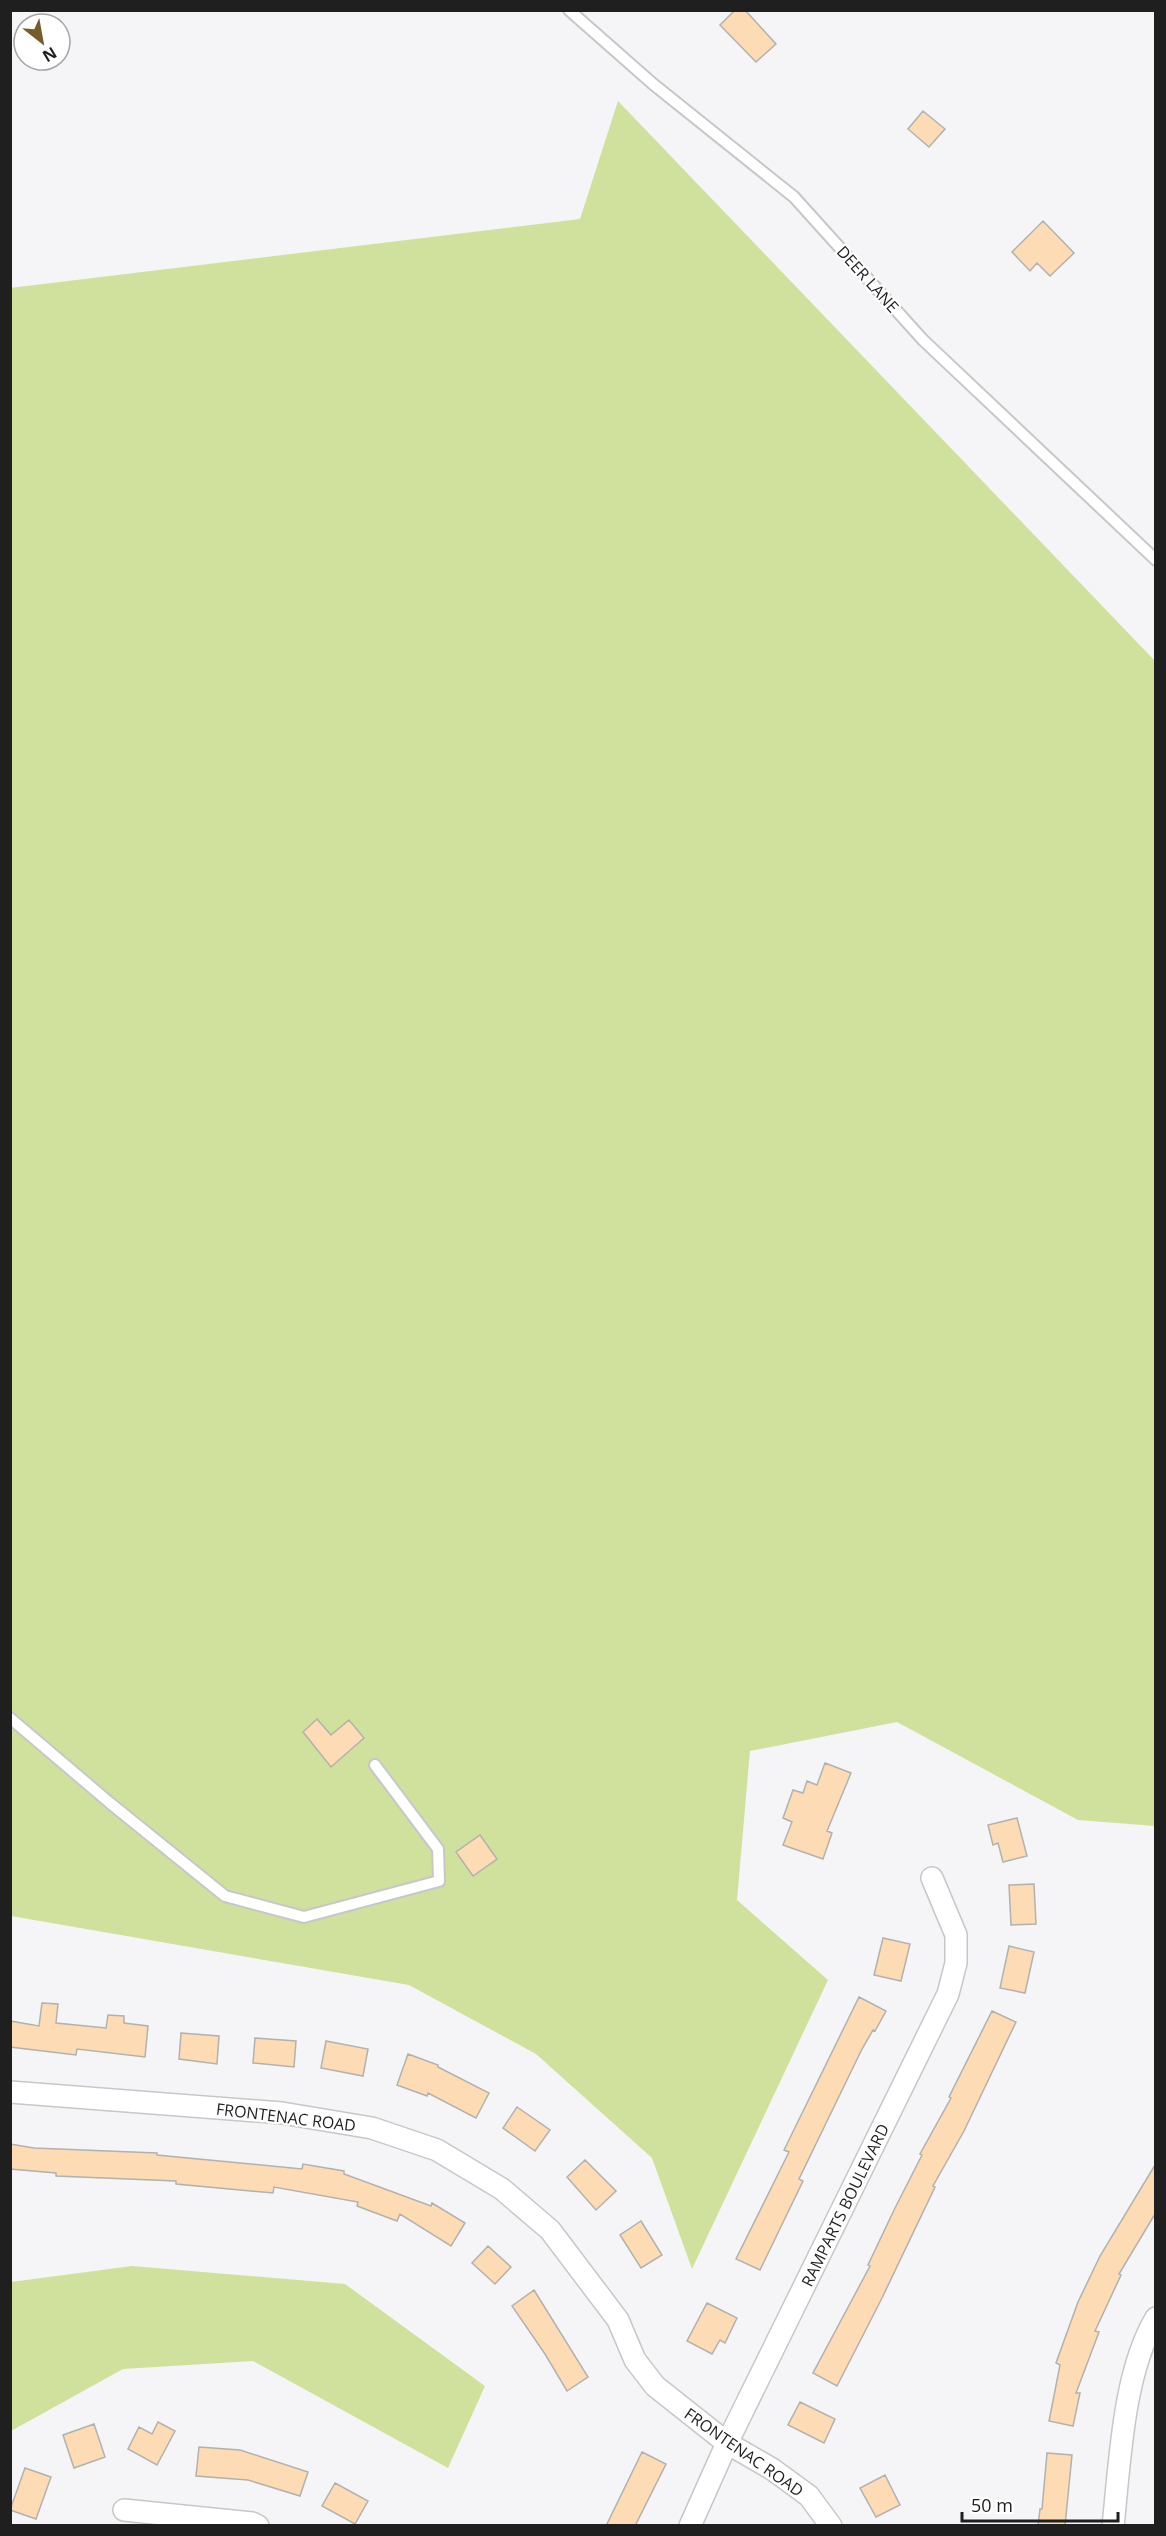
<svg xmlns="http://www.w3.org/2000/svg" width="1166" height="2536" viewBox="0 0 1166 2536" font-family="'Open Sans',sans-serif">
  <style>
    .green { fill: #cfe19d }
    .building { fill: #fddbb4; stroke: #b3b1ae; stroke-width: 1.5 }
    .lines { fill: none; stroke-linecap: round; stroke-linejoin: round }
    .service-casing { stroke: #c7c7ca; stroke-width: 14 }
    .minor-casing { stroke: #c7c7ca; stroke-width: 24 }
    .service { stroke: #fff; stroke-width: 10 }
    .minor { stroke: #fff; stroke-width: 21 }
    .labels { text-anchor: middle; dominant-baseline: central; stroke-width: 4.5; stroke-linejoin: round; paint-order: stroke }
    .street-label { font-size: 16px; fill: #1f1f20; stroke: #fff }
  </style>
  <rect width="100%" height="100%" fill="#f5f5f8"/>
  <!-- green -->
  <path class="green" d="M618 101 1155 661V1826L1078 1820 897 1722 750 1751 737 1900 828 1980 692 2269 652 2158 536 2054 409 1985 11 1916 10 288 580 219Z
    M132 2266 345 2284 485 2386 448 2468 253 2361 123 2369 11 2431V2282Z"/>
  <!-- building -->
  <path class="building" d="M735 10H745L776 44 756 62 720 25Z
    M923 111 945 129 929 147 908 129Z
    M1043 221 1074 253 1050 276 1037 263 1030 271 1012 252Z
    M317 1719 331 1735 349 1720 364 1738 331 1767 303 1732Z
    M825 1763 851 1773 827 1831 832 1833 823 1859 783 1845 792 1822 783 1818 793 1790 803 1793 807 1781 817 1785Z
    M1017 1818 1027 1856 1003 1862 998 1843 993 1845 988 1825Z
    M480 1835 497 1859 473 1876 456 1852Z
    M1034 1884 1036 1924 1011 1925 1009 1885Z
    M883 1938 910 1944 901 1981 874 1975Z
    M1009 1946 1034 1952 1025 1993 1000 1988Z
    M859 1997 886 2011 875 2031 873 2030 862 2049 799 2179 803 2181 760 2270 736 2259 789 2152 784 2150Z
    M42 2003 58 2004 56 2023 106 2028 108 2015 124 2016V2023L148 2026 145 2057 77 2049 76 2055 10 2047V2021L39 2026Z
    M992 2011 1016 2022 964 2131 933 2186 935 2187 882 2298 837 2386 813 2373 870 2266 868 2265 895 2208 922 2155 920 2154 951 2098 949 2097Z
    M181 2033 219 2036 217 2064 179 2059Z
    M255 2038 296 2041 294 2067 253 2063Z
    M326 2041 368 2049 363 2076 321 2068Z
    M408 2054 438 2065V2067L489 2093 476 2118 428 2093 427 2096 397 2085Z
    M517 2107 550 2130 535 2151 503 2128Z
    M10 2144 34 2148 157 2153V2155L302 2169 303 2164 344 2171V2174L431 2206 432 2203 465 2223 451 2246 400 2214 397 2221 357 2206 358 2202 274 2187 273 2193 176 2184V2181L56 2176V2173L10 2169Z
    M585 2160 616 2191 596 2210 567 2177Z
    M1155 2165V2214L1119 2274 1121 2275 1095 2331 1099 2332 1076 2393H1080L1073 2426 1049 2421 1060 2365 1056 2363 1078 2302 1100 2256Z
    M641 2221 662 2255 641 2268 620 2235Z
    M488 2246 511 2267 495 2284 472 2263Z
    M534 2290 588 2377 567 2391 545 2354 512 2306Z
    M707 2303 737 2318 725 2343 720 2340 712 2354 687 2341Z
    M800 2402 835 2419 824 2443 788 2425Z
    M158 2422 175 2431 157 2465 128 2449 139 2427 152 2434Z
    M94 2424 105 2457 74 2468 63 2435Z
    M199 2447 240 2450 308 2472 300 2496 248 2480 196 2476Z
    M642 2452 666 2464 635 2526H606Z
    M1047 2453 1072 2455 1065 2526H1038L1040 2509H1042Z
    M25 2468 51 2477 36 2519 10 2510Z
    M885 2475 900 2505 876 2517 860 2488Z
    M335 2483 368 2501 355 2524 322 2506Z"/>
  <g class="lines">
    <defs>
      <path id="service" d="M569 10 653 84 794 197 923 340 1156 560
        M10 1718 110 1803 225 1896 304 1917 439 1881 438 1849 375 1765"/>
      <path id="minor" d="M10 2092 282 2113 372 2128 437 2150 502 2189 550 2230 618 2320 635 2360 655 2386 727 2443 772 2469 809 2496 831 2526
        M124 2510 252 2523 258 2526
        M690 2526 727 2443 948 1994 956 1963V1935L932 1878
        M1113 2526C1120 2462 1123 2373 1156 2318"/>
    </defs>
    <!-- service casing -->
    <use href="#service" class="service-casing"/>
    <!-- minor casing -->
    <use href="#minor" class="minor-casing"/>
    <!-- service -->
    <use href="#service" class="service"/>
    <!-- minor -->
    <use href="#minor" class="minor"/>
  </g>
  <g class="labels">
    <!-- street labels -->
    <g class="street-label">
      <text transform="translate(868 279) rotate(48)">DEER LANE</text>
      <text transform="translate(286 2117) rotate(7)">FRONTENAC ROAD</text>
      <text transform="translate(845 2205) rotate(-64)">RAMPARTS BOULEVARD</text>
      <text transform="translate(744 2452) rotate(35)">FRONTENAC ROAD</text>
    </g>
  </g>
  <!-- border -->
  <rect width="1166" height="2536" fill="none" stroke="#1f1f20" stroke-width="24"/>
  <!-- north arrow -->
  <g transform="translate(42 42) rotate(149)"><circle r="28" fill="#ffffff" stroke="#a5a5a6" stroke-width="1.5"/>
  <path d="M0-4.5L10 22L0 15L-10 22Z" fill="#735d2d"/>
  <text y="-9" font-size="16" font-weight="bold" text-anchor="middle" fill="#1f1f20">N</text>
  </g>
  <!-- scale -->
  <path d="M962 2512v9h156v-9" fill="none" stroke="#1f1f20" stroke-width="3"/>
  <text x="971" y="2512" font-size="18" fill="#1f1f20" stroke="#ffffff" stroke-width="4.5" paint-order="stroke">50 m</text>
</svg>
